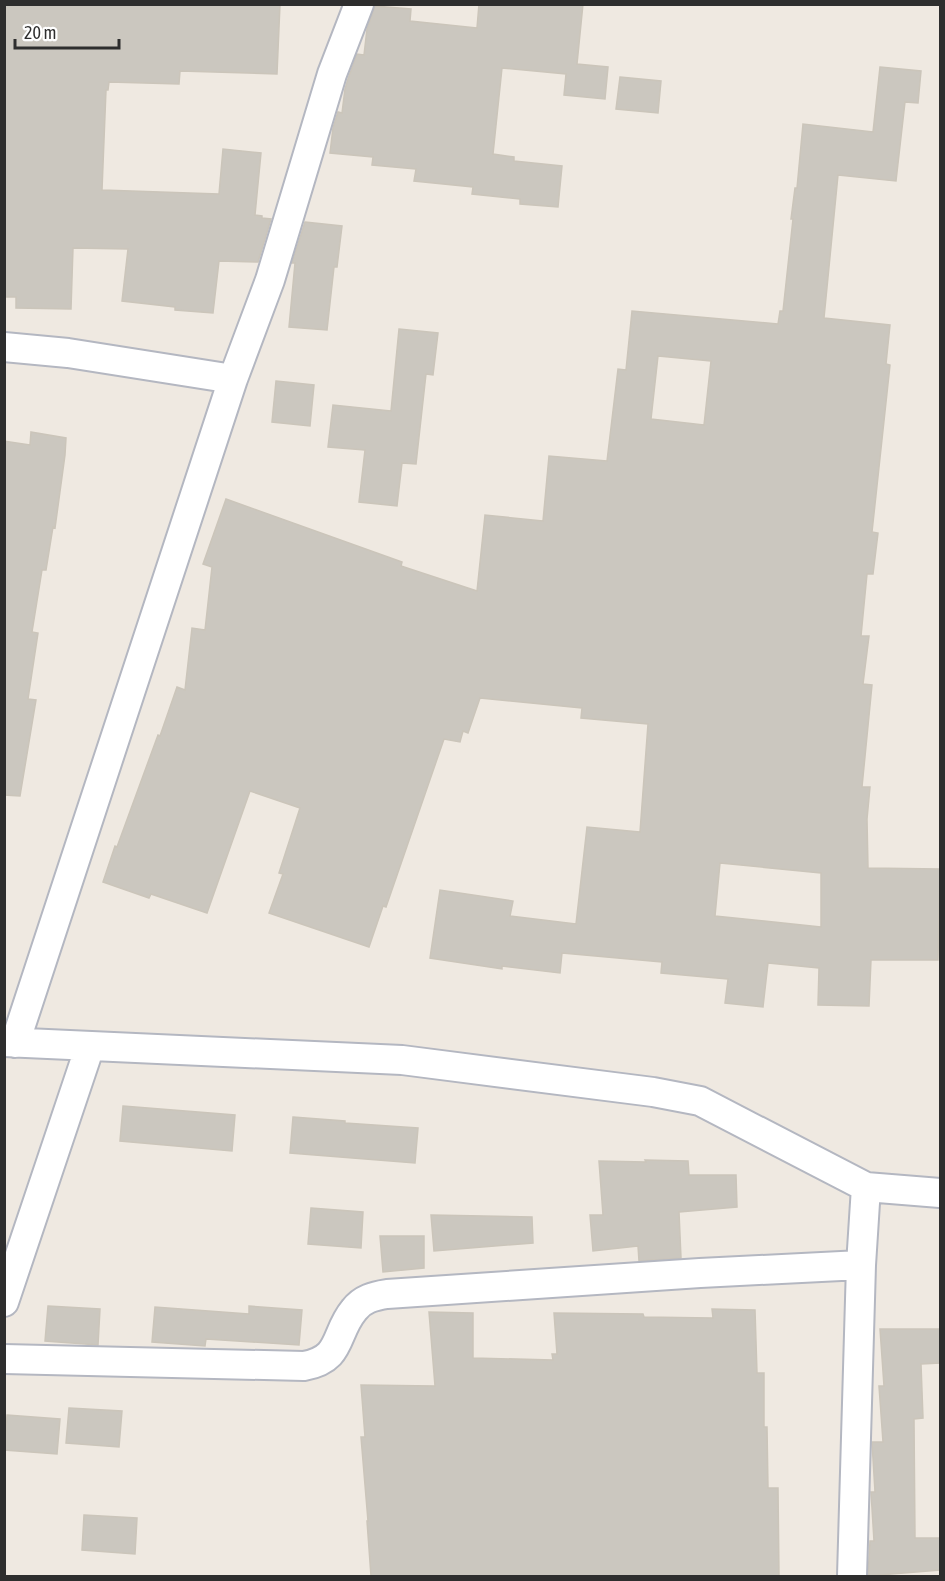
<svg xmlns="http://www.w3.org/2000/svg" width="945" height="1581" viewBox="0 0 945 1581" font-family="'Asap Condensed',sans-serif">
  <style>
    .building { fill: #cbc7bf; stroke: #cbc5ba; stroke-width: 1.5; fill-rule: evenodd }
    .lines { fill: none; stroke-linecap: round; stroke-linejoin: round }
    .street-casing { stroke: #b4b7c1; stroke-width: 32 }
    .street { stroke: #fff; stroke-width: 28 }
  </style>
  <rect width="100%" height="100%" fill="#efe9e1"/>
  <!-- building -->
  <path class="building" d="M4 4H280L277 74 180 71 179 84 109 82 108 90H106L102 190 219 194 223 149 261 153 255 215 262 216V218L271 219 258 262 219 261 213 313 175 310V307L122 301 128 249 73 248 71 309 16 308V297H4Z
    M479 4H583L577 64 608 67 605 99 564 95 566 74 502 68 493 154 514 157V161L562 166 558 207 520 204V199L472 194 473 187 414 181 416 169 372 165 373 157 330 153 333 128 338 112 342 113 345 89 348 79 357 54 364 55 367 29 375 6 411 9 410 21 477 28Z
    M880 67 921 71 918 103 905 102 896 181 838 175 824 318 890 325 886 364 890 365 872 532 878 533 873 574H867L861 636H869L863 684 872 685 862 787H870L867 819 868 868 940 869 938 960H871L869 1006 818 1005 819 968 768 963 763 1007 725 1003 728 979 661 973 662 962 562 953 560 973 502 966V969L430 958 440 890 513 901 510 916 576 924 587 827 640 832 648 724 581 718 582 708 480 698 468 733 463 731 460 742 444 739 386 907 383 906 369 947 269 913 283 874 279 873 300 808 250 791 207 913 151 894 149 898 103 882 115 846 117 847 158 735 160 736 177 687 185 690 192 628 205 630 212 567 203 564 226 499 402 562 401 566 477 591 485 515 543 521 549 456 607 461 618 369 626 370 632 311 778 324 780 311H783L793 219H791L795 188H797L803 124 873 132ZM658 356 711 361 704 425 651 419ZM720 863 821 873V927L715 916Z
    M620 77 661 81 658 113 616 109Z
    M305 222 342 226 337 267H334L327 330 289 327 295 263H292Z
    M399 329 438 333 433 375 426 374 416 464 402 463 397 506 359 502 365 450 328 447 333 405 391 411Z
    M276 381 314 385 310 426 272 422Z
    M31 432 66 438 65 455 55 528 53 527 46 570H42L32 632 38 633 28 699 36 700 20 796 4 795V441L30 445Z
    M123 1106 235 1115 232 1151 120 1141Z
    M293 1117 345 1121V1123L418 1128 415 1163 290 1153Z
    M645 1160 688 1161 689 1175H736L737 1207 679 1212 681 1258 639 1261 638 1246 593 1251 590 1215H603L599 1161 646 1162Z
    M311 1208 363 1212 361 1248 308 1244Z
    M431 1215 532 1217 533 1243 434 1251Z
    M380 1236H424V1268L383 1272Z
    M48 1306 100 1309 98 1345 45 1341Z
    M249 1306 302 1310 299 1345 206 1339 205 1346 152 1342 155 1307 249 1314Z
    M712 1309 755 1310 757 1373H764V1427H767L768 1488H778L779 1576H371L367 1521H368L361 1437H365L361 1385 435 1386 429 1312 473 1313V1358L553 1360 552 1354H557L554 1313 643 1314 644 1317 713 1318Z
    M880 1329H940V1363L921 1364 923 1418 914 1419 915 1538H940V1570L868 1576 870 1541H874L871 1492H875L872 1442H883L879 1386H884Z
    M69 1408 122 1411 119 1447 66 1443Z
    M7 1415 60 1419 57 1454 4 1450Z
    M84 1515 137 1518 135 1554 82 1550Z"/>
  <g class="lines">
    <defs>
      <path id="street" d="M4 347 68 353 233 379
        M4 1042 402 1060 653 1092 700 1101 866 1187 940 1193
        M15 1043 233 379 270 280 332 74 359 4
        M4 1302 90 1046
        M4 1359 304 1366C343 1359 334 1334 354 1310 362 1299 374 1296 387 1294L700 1273 861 1265
        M852 1576 861 1265 866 1187"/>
    </defs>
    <!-- street casing -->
    <use href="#street" class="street-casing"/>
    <!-- street -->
    <use href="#street" class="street"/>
  </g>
  <!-- border -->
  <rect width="945" height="1581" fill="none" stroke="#2e2e2e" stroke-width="12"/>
  <!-- scale -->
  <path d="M15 39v9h104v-9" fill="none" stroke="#2e2e2e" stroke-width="3"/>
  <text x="24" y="39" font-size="18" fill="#2e2e2e" stroke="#ffffff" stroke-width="4.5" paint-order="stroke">20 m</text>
</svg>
